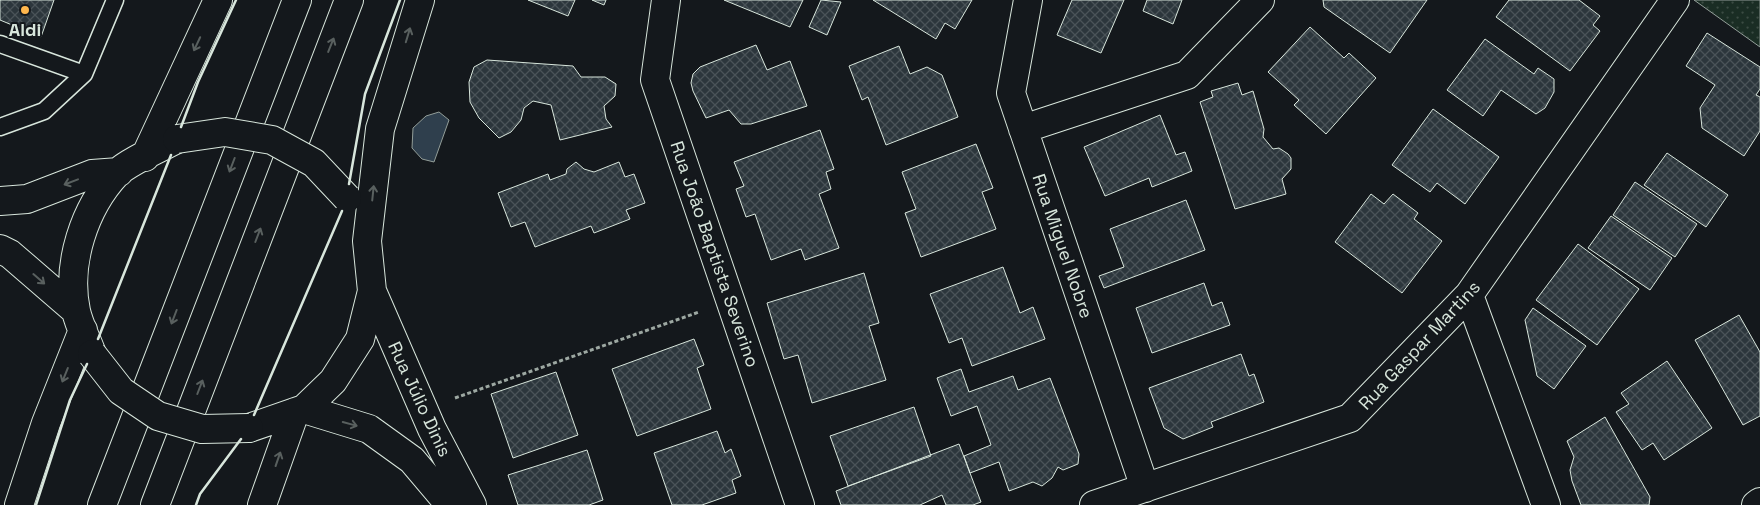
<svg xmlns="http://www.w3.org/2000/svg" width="1760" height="505" viewBox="0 0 1760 505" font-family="'Space Grotesk',sans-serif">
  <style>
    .grass { fill: url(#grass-dots); stroke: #939e99 }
    .water { fill: #2f3f4d; stroke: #939e99 }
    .building { fill: url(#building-cross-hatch); stroke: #d8e6dc }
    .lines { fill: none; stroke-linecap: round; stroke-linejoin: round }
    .lane-casing { stroke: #d8e6dc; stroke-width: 19 }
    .street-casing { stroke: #d8e6dc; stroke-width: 30 }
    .primary-casing { stroke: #d8e6dc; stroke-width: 30 }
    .path { stroke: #9da8a2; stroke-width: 3; stroke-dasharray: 4 2.5; stroke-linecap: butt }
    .lane { stroke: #14181c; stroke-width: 16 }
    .street { stroke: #14181c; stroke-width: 28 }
    .primary { stroke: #14181c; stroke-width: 28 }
    .street-bridge-casing { stroke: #d8e6dc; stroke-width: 30; stroke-linecap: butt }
    .street-bridge { stroke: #14181c; stroke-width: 28 }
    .wall { stroke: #d8e6dc; stroke-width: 2.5 }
    .oneway { stroke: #59605f }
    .poi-dot { fill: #ffb74d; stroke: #14181c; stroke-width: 2 }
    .labels { text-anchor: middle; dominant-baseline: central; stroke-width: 4; stroke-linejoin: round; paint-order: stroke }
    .poi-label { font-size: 18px; font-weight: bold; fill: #d8e6dc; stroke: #14181c }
    .street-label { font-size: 18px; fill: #d8e6dc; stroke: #14181c }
  </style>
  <defs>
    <pattern id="grass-dots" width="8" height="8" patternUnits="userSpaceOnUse" patternTransform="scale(1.25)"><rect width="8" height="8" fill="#1a2d24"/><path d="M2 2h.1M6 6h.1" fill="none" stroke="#3b4b43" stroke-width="1.8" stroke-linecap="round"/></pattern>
    <pattern id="building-cross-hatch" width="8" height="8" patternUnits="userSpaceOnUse" patternTransform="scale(1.25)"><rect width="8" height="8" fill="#2c363c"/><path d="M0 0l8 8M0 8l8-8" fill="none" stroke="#4a5358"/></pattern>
  </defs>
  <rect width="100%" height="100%" fill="#14181c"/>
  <!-- grass -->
  <path class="grass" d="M1694 0H1760V47Z"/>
  <!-- water -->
  <path class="water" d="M439 112 449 120 434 162 422 159 412 148 413 128 426 116Z"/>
  <!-- building -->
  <path class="building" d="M0 0H54L41 37 0 20Z
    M528 0H575L568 16Z
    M592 0H606L604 5Z
    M724 0H803L790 27Z
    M821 0 841 2 827 35 809 27Z
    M873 0H972L955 29 945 23 936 39Z
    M1072 0H1124L1101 53 1057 35Z
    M1147 0H1182L1173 24 1143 11Z
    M1323 0H1427L1390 53 1324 7Z
    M1509 0H1579L1600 16 1593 25 1600 31 1570 71 1496 17Z
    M1310 27 1344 58 1349 53 1376 78 1326 134 1294 105 1299 100 1268 72Z
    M1707 33 1760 67V89L1756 95 1760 97V131L1744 156 1702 128 1700 108 1715 85 1686 66Z
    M1485 39 1534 74 1538 68 1554 79V92L1545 108 1536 114 1501 90 1483 116 1447 90Z
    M756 45 767 70 790 61 807 106 751 124H741L729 110 706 118 693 91 691 83 693 74 700 67Z
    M899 46 910 74 927 67 942 75 958 117 886 145 868 97 862 100 849 66Z
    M487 60 573 66 581 77H605L616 84 615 96 604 106 606 119 612 127 560 140 551 105 533 101 524 108 521 120 511 132 499 138 479 118 470 102 469 82 474 67Z
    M1238 83 1242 95 1253 91 1264 129 1263 137 1273 149 1279 148 1288 154 1291 158V169L1282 179 1286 194 1235 209 1200 102 1213 97 1211 91Z
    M1433 109 1499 157 1465 204 1437 183 1430 192 1392 165Z
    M1160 115 1176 155 1185 152 1192 171 1152 187 1149 178 1105 196 1084 147Z
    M820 130 834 169 826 172 831 189 819 194 839 248 805 260 801 249 771 260 755 214 746 217 736 189 744 186 734 162Z
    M976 144 993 188 982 192 996 229 921 257 905 213 916 209 902 172Z
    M1667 153 1728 195 1706 227 1644 185Z
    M576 162 584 169 594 172 619 162 625 177 634 174 645 203 626 210 630 219 594 233 591 226 535 247 525 222 511 227 498 193 548 174 550 180 566 174 567 169Z
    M1635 182 1697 224 1675 257 1613 215Z
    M1371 194 1384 204 1393 194 1418 213 1414 219 1442 241 1402 293 1335 242Z
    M1186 200 1205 250 1104 288 1099 276 1124 267 1110 229Z
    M1611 216 1672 258 1650 290 1588 248Z
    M1578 244 1639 289 1597 345 1536 300Z
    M1003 267 1020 313 1033 307 1045 339 972 366 962 338 949 343 930 294Z
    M864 273 879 323 869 326 886 380 812 403 798 355 784 359 767 303Z
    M1204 283 1212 306 1222 302 1230 325 1152 353 1136 308Z
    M1533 308 1586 346 1554 389 1537 376 1525 320Z
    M1739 315 1760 352V416L1743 425 1695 340Z
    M694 339 704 365 697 368 711 409 637 436 612 369Z
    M1241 354 1249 376 1254 374 1264 402 1211 422 1213 427 1183 439 1164 428 1149 388Z
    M1667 361 1712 428 1664 460 1653 443 1642 450 1616 412 1629 404 1621 393Z
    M961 369 969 392 1013 376 1018 390 1050 378 1079 454 1078 464 1063 470 1058 467 1052 478 1042 486 1033 482 1009 491 999 462 970 473 964 456 991 445 977 406 951 416 937 378Z
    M556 372 578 435 513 458 491 394Z
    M914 407 931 456 848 486 830 436Z
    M1605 417 1650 497 1649 505H1581L1572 481 1570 470 1574 457 1567 441Z
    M717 431 725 453 731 449 741 476 732 480 736 493 702 505H672L654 453Z
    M959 444 981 502 973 505H946L942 495 920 505H841L836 491Z
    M587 450 603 500 589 505H518L508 475Z"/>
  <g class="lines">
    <defs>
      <path id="lane" d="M0 44 84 74
        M0 127 44 111 84 74 115 0"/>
      <path id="street" d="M666 0 655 80 800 505
        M1028 0 1011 93 1145 488
        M1023 129 1187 75 1260 0
        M145 157 218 0
        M0 201 27 199 92 174 119 172
        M0 249 10 254 76 311
        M372 291 432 429 472 505
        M1469 295 1546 505
        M92 354C87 340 79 325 76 311 66 264 84 208 117 173 128 162 162 147 177 139
        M304 409 369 429 412 460 450 505
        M249 428 304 409 333 381 360 339 372 291 367 241 380 129 420 0
        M19 505 46 423 83 330
        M262 505 295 412
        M1094 505 1350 418 1469 295 1675 0
        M1756 505 1760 502"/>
      <path id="primary" d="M102 505 297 0
        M155 505 349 0"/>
    </defs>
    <!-- lane casing -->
    <use href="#lane" class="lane-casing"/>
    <!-- street casing -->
    <use href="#street" class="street-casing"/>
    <!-- primary casing -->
    <use href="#primary" class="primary-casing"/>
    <!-- path -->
    <path class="path" d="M455 398 699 312"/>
    <!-- lane -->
    <use href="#lane" class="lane"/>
    <!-- street -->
    <use href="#street" class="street"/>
    <!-- primary -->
    <use href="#primary" class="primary"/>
    <defs>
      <path id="street-bridge" d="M177 139 225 132 272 140 314 163 347 198
        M92 354 121 391 158 416 202 429 249 428"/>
    </defs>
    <!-- street-bridge casing -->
    <use href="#street-bridge" class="street-bridge-casing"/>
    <!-- street-bridge -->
    <use href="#street-bridge" class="street-bridge"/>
    <!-- wall -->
    <path class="wall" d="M181 127 198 82 236 0
      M349 184 365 94 400 0
      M98 339 171 155
      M254 415 342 211
      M36 505 70 400 87 364
      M196 505 200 494 241 439"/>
  </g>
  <!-- one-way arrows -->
  <defs><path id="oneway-shaft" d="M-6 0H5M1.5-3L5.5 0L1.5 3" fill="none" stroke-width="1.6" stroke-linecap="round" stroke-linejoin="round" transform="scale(1.25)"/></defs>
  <g class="oneway">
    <use href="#oneway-shaft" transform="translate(408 35) rotate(-73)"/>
    <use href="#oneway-shaft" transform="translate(197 44) rotate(115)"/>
    <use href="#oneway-shaft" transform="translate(331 45) rotate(-68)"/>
    <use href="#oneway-shaft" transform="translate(232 165) rotate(111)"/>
    <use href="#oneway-shaft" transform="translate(71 182) rotate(159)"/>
    <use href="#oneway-shaft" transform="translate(373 193) rotate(-84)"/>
    <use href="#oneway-shaft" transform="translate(258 235) rotate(-69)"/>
    <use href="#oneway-shaft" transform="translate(39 279) rotate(41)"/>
    <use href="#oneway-shaft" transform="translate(174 317) rotate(111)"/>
    <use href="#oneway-shaft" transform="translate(65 375) rotate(112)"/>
    <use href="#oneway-shaft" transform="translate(200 387) rotate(-69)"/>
    <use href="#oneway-shaft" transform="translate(350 424) rotate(15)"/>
    <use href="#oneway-shaft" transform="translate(278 459) rotate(-71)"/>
  </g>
  <!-- markers -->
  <circle class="poi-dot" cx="25" cy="10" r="5"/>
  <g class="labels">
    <!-- poi labels -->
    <g class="poi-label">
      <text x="25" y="29">Aldi</text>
    </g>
    <!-- street labels -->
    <g class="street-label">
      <text transform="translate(1063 246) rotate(71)">Rua Miguel Nobre</text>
      <text transform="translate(715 254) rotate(71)">Rua João Baptista Severino</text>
      <text transform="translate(1419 345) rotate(-47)">Rua Gaspar Martins</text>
      <text transform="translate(420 399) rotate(65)">Rua Júlio Dinis</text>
    </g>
  </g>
</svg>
